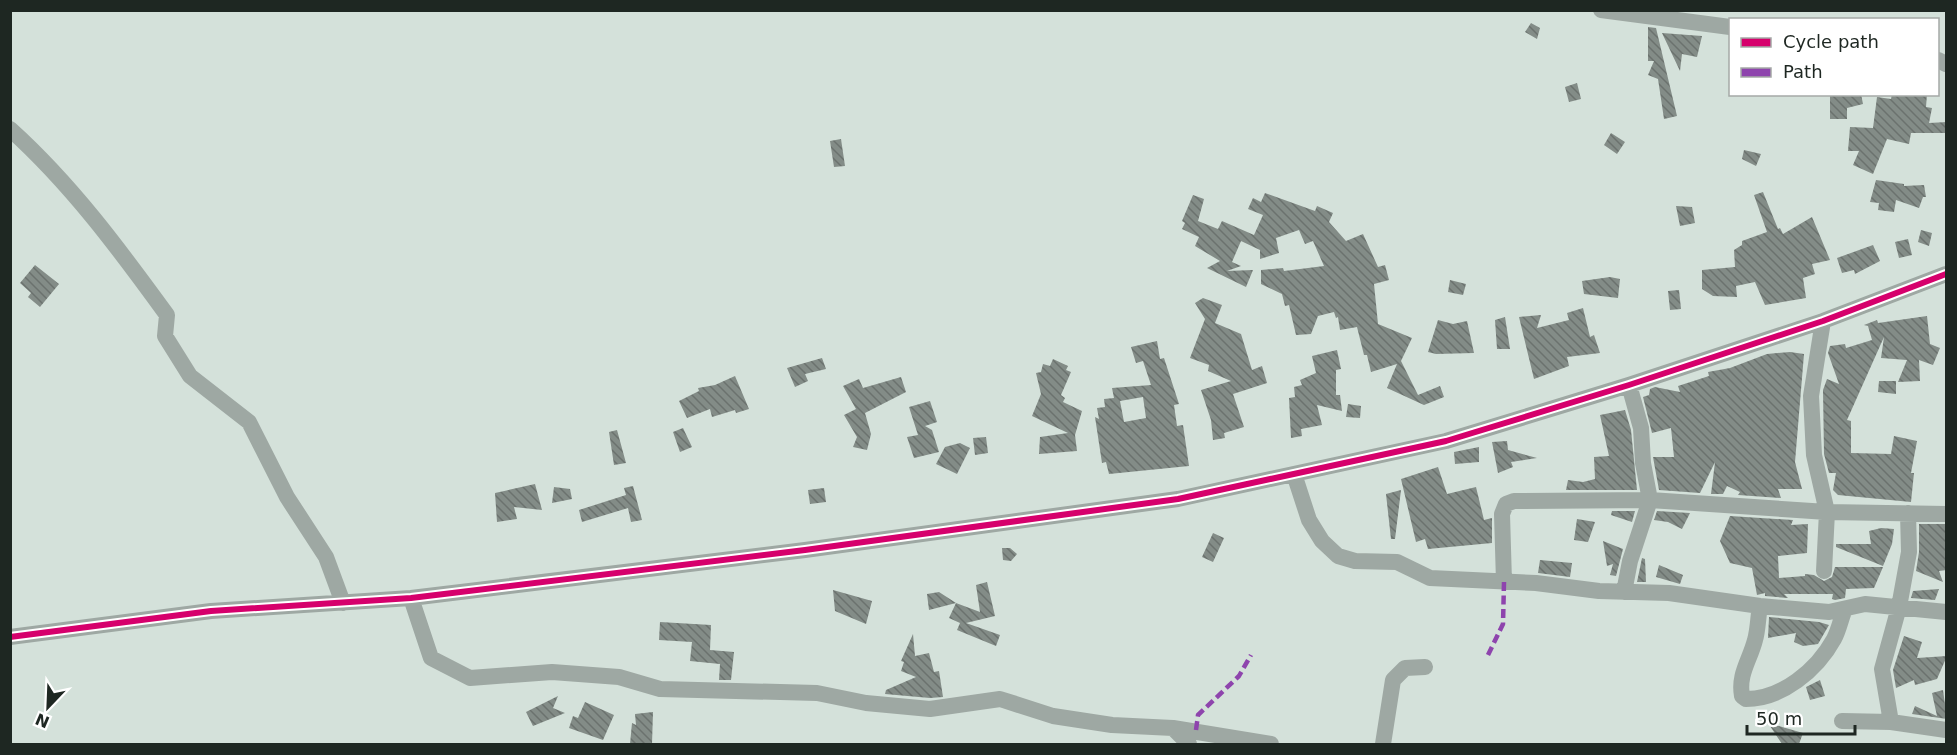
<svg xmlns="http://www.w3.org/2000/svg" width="1957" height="755" viewBox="0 0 1957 755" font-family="'DejaVu Sans',sans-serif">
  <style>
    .building { fill: url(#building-back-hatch); fill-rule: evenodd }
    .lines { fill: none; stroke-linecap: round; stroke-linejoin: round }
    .minor { stroke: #9ea8a3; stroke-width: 16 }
    .quiet { stroke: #8e44ad; stroke-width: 4.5; stroke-dasharray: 9 4.5; stroke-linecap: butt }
    .cycleway-casing { stroke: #fff; stroke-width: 10 }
    .cycleway { stroke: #d6006c; stroke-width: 6 }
  </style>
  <defs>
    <pattern id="building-back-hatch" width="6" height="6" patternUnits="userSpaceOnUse" patternTransform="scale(1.5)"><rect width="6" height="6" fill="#838c87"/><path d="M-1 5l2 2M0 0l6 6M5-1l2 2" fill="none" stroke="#6b726e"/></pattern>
  </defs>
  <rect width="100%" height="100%" fill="#d4e1da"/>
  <!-- building -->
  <path class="building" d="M1531 23 1540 28 1537 39 1525 32Z
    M1648 27 1656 28 1677 116 1664 119 1658 79 1648 75 1654 61H1648Z
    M1662 33 1702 36 1697 57 1682 54 1680 71Z
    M1577 83 1581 99 1569 102 1565 87Z
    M1842 94H1861L1863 104 1847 108V119H1830V96Z
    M1892 94H1927L1926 107 1932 108 1929 123 1947 122V133H1911L1909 144 1887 139 1873 174 1853 165 1859 151H1848L1850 127 1873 128 1877 97 1891 99Z
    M1611 133 1625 142 1617 154 1604 145Z
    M841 139 845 166 834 167 830 141Z
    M1744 150 1761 154 1756 166 1742 159Z
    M1876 180 1904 184V186L1924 185 1926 197H1923L1919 208 1896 200 1894 212 1878 210 1879 203 1870 202Z
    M1763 192 1778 229 1780 228 1783 234 1812 217 1830 260 1812 264 1815 274 1803 278 1806 298 1765 305 1755 282 1736 286 1737 297 1713 296 1702 289V270L1735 267 1734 250 1742 245V241L1767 232 1754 195Z
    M1265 193 1315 211 1317 206 1333 213 1329 222 1346 241 1363 234 1378 267 1385 265 1389 280 1374 284 1378 324 1412 338 1401 361 1418 395 1440 386 1444 397 1424 405 1387 388 1397 364 1371 372 1367 355H1364L1357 327 1340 330 1338 317 1336 318 1334 312 1318 316 1311 334 1296 335 1289 305 1285 306 1282 294 1261 284V270L1283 268 1284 271 1324 266 1313 241 1305 244 1299 230 1276 238 1279 253 1260 259V250L1241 241 1232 262 1241 266 1227 271 1253 270 1246 287 1207 268 1220 261 1195 246 1199 237 1182 229 1185 223 1182 221 1193 195 1204 199 1198 221 1218 229 1222 221 1254 235 1263 215 1248 209 1253 198 1261 202Z
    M1676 206 1692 207 1695 223 1680 226Z
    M1921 230 1932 233 1929 246 1918 242Z
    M1908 239 1912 255 1899 258 1895 242Z
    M1873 245 1880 261 1855 274 1854 270 1842 273 1837 258Z
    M35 265 59 284 40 307 28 297 31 293 20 283Z
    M1610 277 1620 279 1618 298 1584 294 1582 281Z
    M1450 280 1466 284 1463 295 1448 292Z
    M1679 290 1681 309 1670 310 1668 291Z
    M1203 298 1222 305 1215 323 1241 334 1252 370 1262 366 1267 383 1233 394 1244 427 1224 433 1225 438 1213 440 1211 420 1201 390 1231 381 1208 371 1209 365 1190 358 1205 319 1195 303Z
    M1583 308 1590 337 1594 335 1600 353 1567 357 1569 366 1534 379 1519 317 1541 315 1537 328 1569 320 1567 313Z
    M1927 316 1930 344 1940 348 1933 365 1919 360 1920 381 1898 382 1907 360 1881 358 1884 337 1847 420 1851 421V453L1891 454 1894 436 1917 441 1911 473H1914L1911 502 1838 495 1833 490 1836 473H1829L1824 454 1823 390 1827 379 1839 384 1828 353 1830 346 1845 344 1846 348 1872 340 1868 326 1864 325 1877 320 1878 323Z
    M1505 317 1510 349H1497L1495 320Z
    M1438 320 1453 324 1467 321 1474 353 1436 354 1428 352Z
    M1157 341 1160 359 1164 358 1179 404 1174 405 1177 426 1183 425 1189 466 1109 474 1106 462 1102 463 1095 417 1099 419 1097 408 1105 407 1104 399 1114 398 1112 388 1151 385 1143 361 1136 363 1131 347ZM1143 397 1146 418 1124 422 1120 401Z
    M1337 350 1341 369 1336 370V395H1340L1342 411 1317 405 1322 425 1301 429 1302 436 1291 438 1289 398 1295 397 1294 387 1302 385 1300 380 1316 373 1312 356Z
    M1790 352 1804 354 1795 462 1802 489H1778L1781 498 1738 495 1740 492 1727 486 1723 494H1711L1715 462 1700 493 1659 490 1653 457H1674L1671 428 1652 433 1643 397 1649 395 1650 389 1655 387 1680 392 1678 386 1709 376 1708 372 1730 368 1767 354Z
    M822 358 826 369 805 374 808 381 795 387 787 368Z
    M1053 359 1068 366 1066 370 1071 372 1061 395 1065 398 1063 402 1082 411 1075 435 1077 451 1039 454 1040 437 1068 433 1032 416 1041 394 1036 373 1041 372 1043 364 1050 366Z
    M735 376 749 409 736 413 735 410 712 417 710 409 687 418 679 401 699 391 698 388 715 385Z
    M901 377 906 392 865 413 871 434 867 450 853 447 857 437 844 415 856 409 843 386 859 379 863 388Z
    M1879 381H1896V394L1878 392Z
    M930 401 937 422 925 426 932 430 939 452 914 458 907 437 918 435 909 407Z
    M1348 404 1361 406 1360 418 1346 417Z
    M1625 410 1631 430 1637 490H1566L1568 480 1583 482 1595 479 1594 457 1609 456 1600 415Z
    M683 428 692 447 680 452 673 432Z
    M617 430 626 463 614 465 609 432Z
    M986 437 988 453 975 455 973 438Z
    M1507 441 1508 450 1537 458 1511 462 1513 467 1498 473 1492 442Z
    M960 443 970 448 957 474 936 464 945 447Z
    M1479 447V462L1455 464 1454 452Z
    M1438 467 1447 494 1476 487 1484 520 1492 518V543L1428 549 1425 539 1416 542 1401 479Z
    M535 484 542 510 514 507 517 519 497 522 495 493Z
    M633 486 642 520 631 522 628 508 582 522 579 510 626 495 624 488Z
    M554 487 570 489 572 499 552 503Z
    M824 488 826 502 810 504 808 490Z
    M1401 490 1395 539H1391L1386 494Z
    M1612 511H1635L1632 522 1611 515Z
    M1657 511 1690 513 1682 529 1668 522 1654 520Z
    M1730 516 1793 520 1791 525 1808 524 1807 553 1778 556 1779 578 1805 576V574L1814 575 1824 581 1832 577 1835 567H1883L1874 588 1846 589 1845 598 1835 600 1832 599 1833 594H1784L1788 598 1765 596V593L1757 595 1752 568 1730 563 1720 541Z
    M1577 519 1595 522 1588 542 1574 540Z
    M1919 524H1947V570L1939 571 1943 582 1916 571 1919 552Z
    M1881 528 1894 529 1892 544 1883 566 1836 547V544H1871L1869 531Z
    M1213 533 1224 538 1213 562 1202 557Z
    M1603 541 1623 549 1616 576 1610 575 1613 564 1607 566Z
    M1002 548H1010L1017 554 1011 561 1003 560Z
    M1642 558 1645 559 1646 582H1637Z
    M1540 560 1572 563 1570 577 1538 573Z
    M1659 565 1683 575 1680 584 1656 577Z
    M987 582 995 616 966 623 1000 635 996 646 957 630 960 623 949 618 956 603 980 612 976 585Z
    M1939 589 1935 600 1911 598 1913 591Z
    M833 590 872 601 866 624 835 611Z
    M939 592 956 603 929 610 927 594Z
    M1769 617 1819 622 1829 625 1818 644 1803 646 1794 642 1796 633 1768 638Z
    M660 622 711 625 710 650 734 652 731 680H719L720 664 690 661 692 642 659 640Z
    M913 634 915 656 929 653 934 672 939 671 943 697 930 698 885 694 886 690 916 677 901 671 904 662 901 661Z
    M1904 636 1922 642 1917 658 1947 656 1937 679 1915 685 1914 680 1896 688 1893 670Z
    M1820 680 1825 696 1810 700 1806 687Z
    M1943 690 1947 719 1912 714 1915 706 1937 716 1932 693Z
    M558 696 553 708 565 713 533 726 526 712Z
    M585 702 614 715 603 740 569 728 573 716 578 718Z
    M653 712 652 744H630L632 723 636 725 635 714Z
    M1768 723 1803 733 1799 744H1782Z"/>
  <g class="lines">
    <!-- minor -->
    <path class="minor" d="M1601 10 1730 27
      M1938 60 1946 64
      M10 129C71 184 119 249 167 315L165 336 190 376 249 422 287 497 326 557 343 603
      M1823 321 1811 396 1814 455 1827 512 1824 571
      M1294 474 1309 520 1322 541 1338 556 1355 561 1397 562 1430 578 1536 583 1599 591 1669 593 1760 606 1829 612 1865 604 1946 612
      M1504 582 1502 514 1506 504 1514 501 1650 500 1827 512 1946 514
      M1624 592 1630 561 1650 500 1643 463 1641 428 1629 385
      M411 598 431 658 470 678 552 672 619 677 660 689 817 693 866 703 930 709 1000 699 1053 716 1112 725 1173 728 1189 744
      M1760 606C1758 617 1758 630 1755 640 1750 660 1738 674 1742 696L1746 699C1782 699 1817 670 1834 639 1839 630 1841 618 1845 609
      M10 637 211 611 411 598 805 550 1178 499 1446 441 1629 385 1823 321 1946 274
      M1842 721 1891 722 1946 730
      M1891 722 1882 669 1899 607 1909 552 1908 513
      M1173 728 1271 744
      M1383 744 1393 680 1405 668 1425 667"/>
    <!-- quiet -->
    <path class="quiet" d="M1488 655 1503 624 1504 582
      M1196 730 1198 715 1239 676 1251 655"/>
    <defs>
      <path id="cycleway" d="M10 637 211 611 411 598 805 550 1178 499 1446 441 1629 385 1823 321 1946 274"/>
    </defs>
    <!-- cycleway casing -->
    <use href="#cycleway" class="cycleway-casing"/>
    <!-- cycleway -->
    <use href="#cycleway" class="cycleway"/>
  </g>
  <!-- border -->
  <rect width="1957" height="755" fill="none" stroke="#1e2722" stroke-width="24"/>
  <!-- legend -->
  <rect x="1729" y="18" width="210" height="78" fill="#ffffff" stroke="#a5a9a7" stroke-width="1.5"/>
  <rect x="1741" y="38" width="30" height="9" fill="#d6006c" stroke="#a5a9a7" stroke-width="1.5"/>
  <text x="1783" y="48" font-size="18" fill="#1e2722">Cycle path</text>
  <rect x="1741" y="68" width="30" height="9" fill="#8e44ad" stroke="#a5a9a7" stroke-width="1.5"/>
  <text x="1783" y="78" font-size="18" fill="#1e2722">Path</text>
  <!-- north arrow -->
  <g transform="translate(48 707) rotate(203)" stroke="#ffffff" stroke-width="4.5" paint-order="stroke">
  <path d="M0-4.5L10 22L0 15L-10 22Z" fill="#1e2722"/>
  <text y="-9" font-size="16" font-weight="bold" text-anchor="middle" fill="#1e2722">N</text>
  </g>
  <!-- scale -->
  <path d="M1747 725v9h108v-9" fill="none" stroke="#1e2722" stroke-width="3"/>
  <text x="1756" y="725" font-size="18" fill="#1e2722" stroke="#ffffff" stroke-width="4.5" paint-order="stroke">50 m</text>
</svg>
